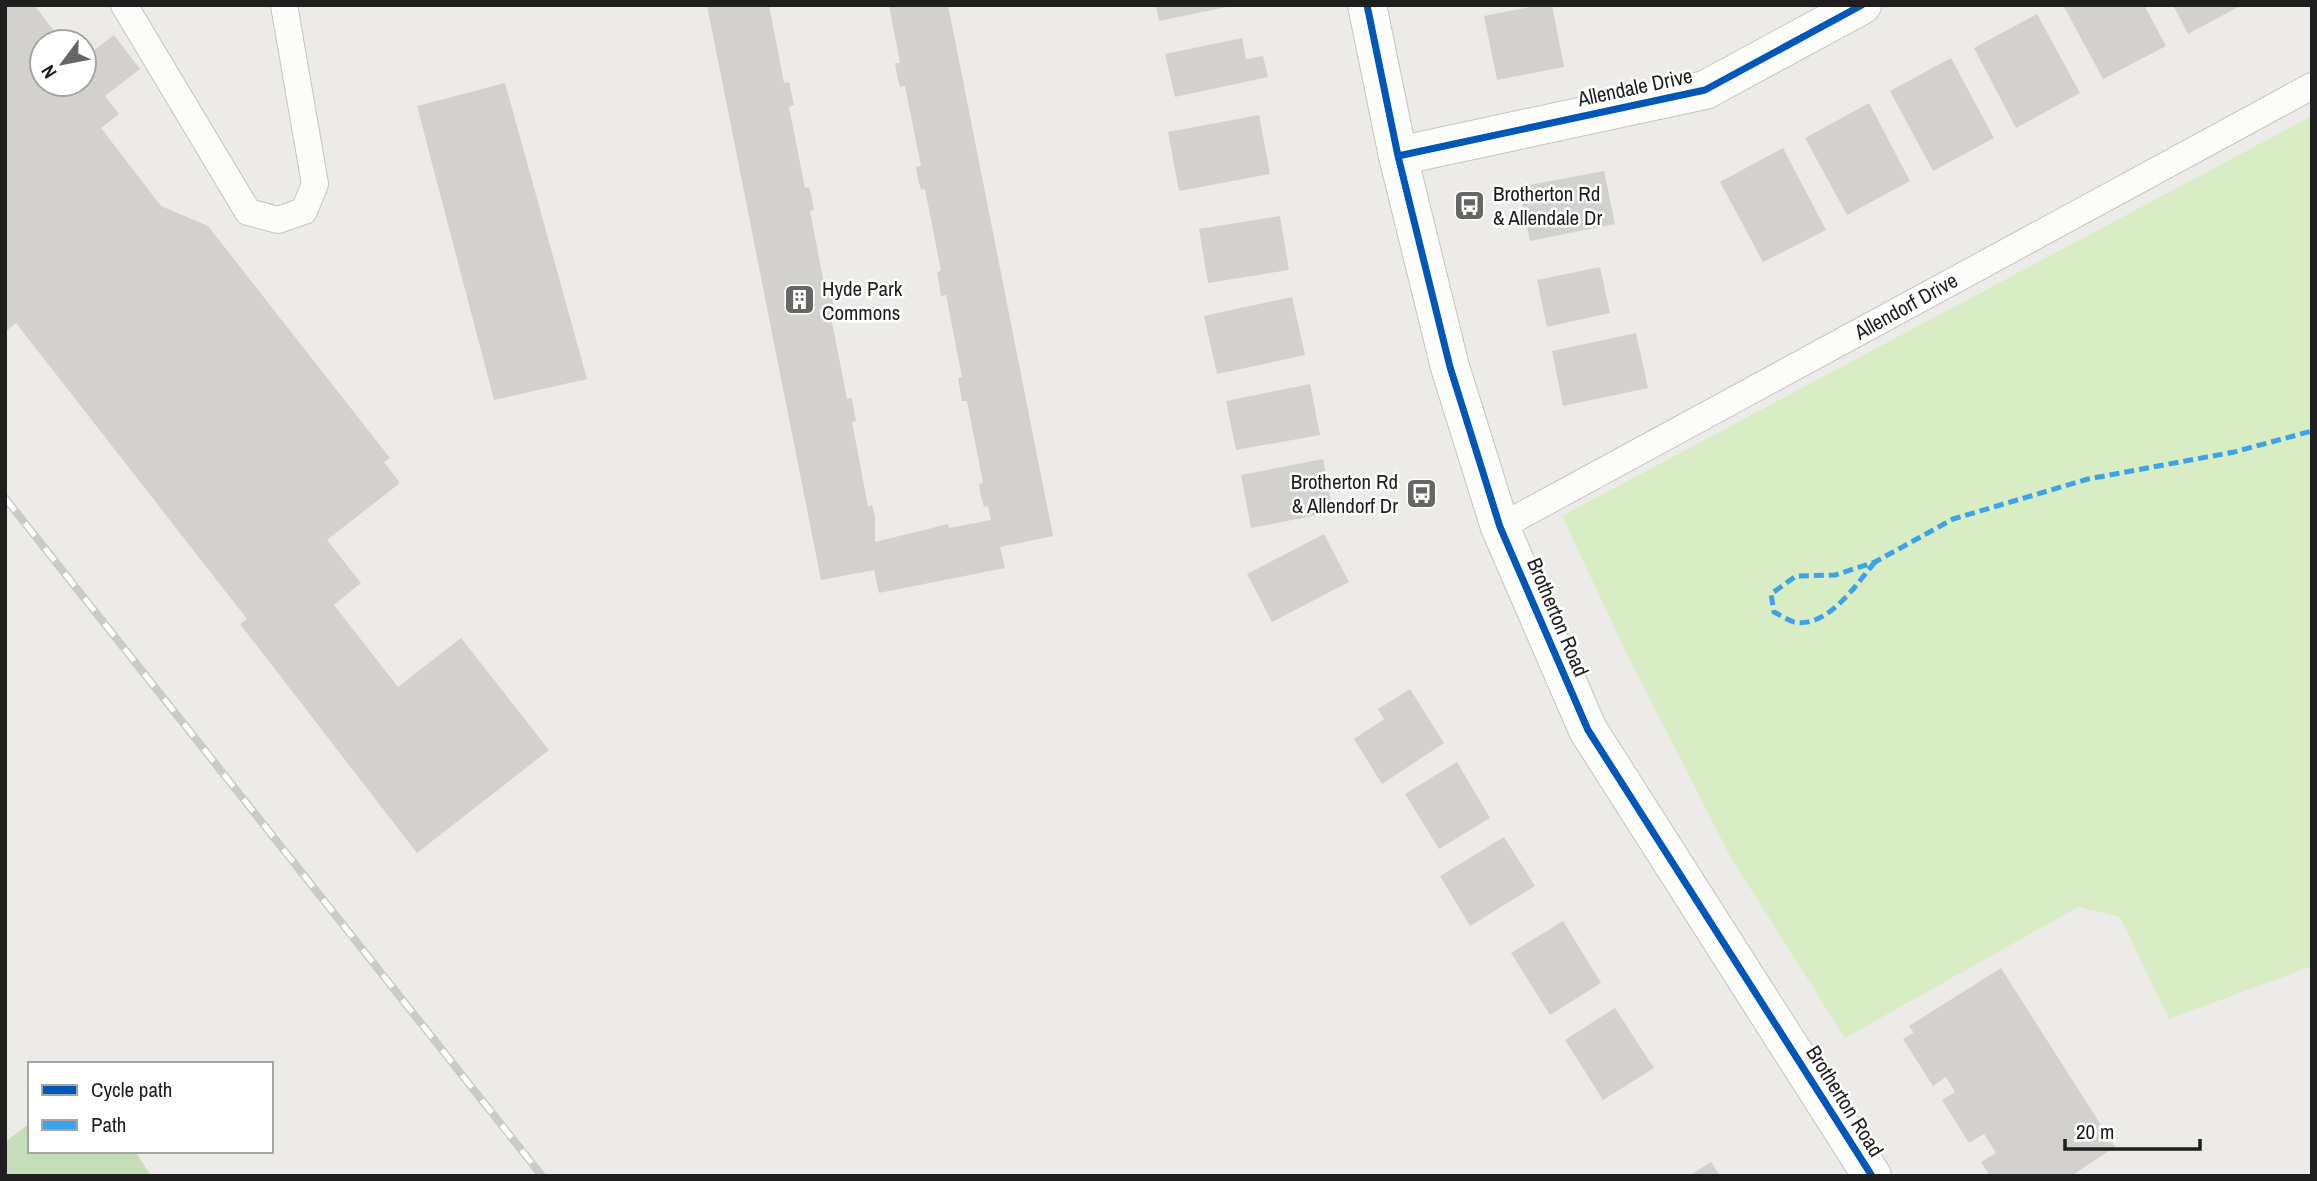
<svg xmlns="http://www.w3.org/2000/svg" width="2317" height="1181" viewBox="0 0 2317 1181" font-family="'Archivo Narrow',sans-serif">
  <style>
    .grass { fill: #d8edc3 }
    .forest { fill: #c6ddba }
    .building { fill: #d3d1ce }
    .lines { fill: none; stroke-linecap: round; stroke-linejoin: round }
    .service-casing { stroke: #c5c4c3; stroke-width: 28 }
    .minor-casing { stroke: #c5c4c3; stroke-width: 40 }
    .tertiary-casing { stroke: #c5c4c3; stroke-width: 40 }
    .service { stroke: #fcfcfb; stroke-width: 26 }
    .minor { stroke: #fcfcfb; stroke-width: 38 }
    .tertiary { stroke: #fcfcfb; stroke-width: 38 }
    .rail-casing { stroke: #cacac9; stroke-width: 8 }
    .rail { stroke: #fff; stroke-width: 5; stroke-dasharray: 16; stroke-linecap: butt }
    .quiet { stroke: #3da2ea; stroke-width: 5; stroke-dasharray: 10 5; stroke-linecap: butt }
    .cycleway-casing { stroke: #fff; stroke-width: 11 }
    .cycleway { stroke: #0057b8; stroke-width: 7 }
    .labels { text-anchor: middle; dominant-baseline: central; stroke-width: 5; stroke-linejoin: round; paint-order: stroke }
    .street-label { font-size: 21px; fill: #1e1e1e; stroke: #fff }
    .poi-label { font-size: 21px; fill: #1e1e1e; stroke: #fff; text-anchor: start }
  </style>
  <rect width="100%" height="100%" fill="#edebe7"/>
  <!-- grass -->
  <path class="grass" d="M2312 116V966L2169 1019 2120 917 2078 907 1845 1038 1731 858 1626 652 1562 516Z"/>
  <!-- forest -->
  <path class="forest" d="M30 1123V1151H135L151 1176H5V1142Z"/>
  <!-- building -->
  <path class="building" d="M5 5H34L63 42H42V84H84V58L114 35 140 69 105 96 119 114 101 128 161 206 208 226 390 458 384 462 400 483 327 540 361 583 334 605 398 687 461 638 549 750 417 853 240 624 247 619 16 323 5 332Z
    M707 5H769L784 83 789 82 794 105 789 107 805 188 809 187 812 198 814 210 810 211 826 294 831 293 836 316 831 317 847 399 852 398 854 410 856 421 852 422 868 506 872 505 875 516V542L948 524 949 528 991 520 988 506 984 507 981 496 979 484 983 483 967 401H962L958 378 962 377 946 295 941 296 937 272 941 271 925 189 921 190 918 179 916 167 921 166 905 86 900 87 897 75 895 63H900L889 5H948L1053 536 1000 547 1005 568 879 593 874 570 821 580Z
    M1156 5H1231V6L1159 21Z
    M1540 5H1552L1564 67 1497 80 1484 16Z
    M2063 5H2144L2166 46 2103 79Z
    M2173 5H2242L2188 34Z
    M2037 14 2080 93 2016 128 1974 48Z
    M1242 38 1246 59 1263 56 1268 77 1175 97 1165 54Z
    M1951 58 1994 138 1933 171 1890 91Z
    M505 83 587 379 494 400 417 106Z
    M1869 103 1910 181 1847 215 1805 138Z
    M1259 115 1270 174 1179 191 1168 132Z
    M1783 148 1826 230 1763 262 1720 182Z
    M1604 171 1615 224 1530 241 1519 187Z
    M1280 216 1289 270 1208 283 1199 229Z
    M1600 267 1610 313 1547 327 1537 280Z
    M1292 297 1305 355 1217 374 1204 316Z
    M1636 333 1648 388 1563 406 1552 351Z
    M1310 384 1320 435 1236 450 1226 401Z
    M1323 459 1333 512 1251 528 1241 475Z
    M1324 534 1349 582 1272 622 1247 574Z
    M1410 689 1444 743 1382 784 1354 739 1384 719 1378 709Z
    M1457 762 1490 818 1439 849 1405 794Z
    M1504 837 1535 886 1470 926 1440 876Z
    M1563 921 1601 983 1550 1015 1511 953Z
    M2001 968 2115 1147 2071 1176H1990L1981 1162 1996 1153 1984 1134 1969 1143 1942 1100 1955 1092 1946 1077 1933 1086 1903 1039 1914 1033 1909 1026Z
    M1615 1008 1654 1068 1603 1100 1565 1040Z
    M1711 1162 1720 1176H1689Z"/>
  <g class="lines">
    <defs>
      <path id="service" d="M124 5 248 212 278 220 304 211 315 184 284 5
        M1500 527 2312 86"/>
      <path id="minor" d="M1398 156 1705 90 1862 5"/>
      <path id="tertiary" d="M1367 5 1398 156 1450 367 1500 527 1588 730 1872 1176"/>
    </defs>
    <!-- service casing -->
    <use href="#service" class="service-casing"/>
    <!-- minor casing -->
    <use href="#minor" class="minor-casing"/>
    <!-- tertiary casing -->
    <use href="#tertiary" class="tertiary-casing"/>
    <!-- service -->
    <use href="#service" class="service"/>
    <!-- minor -->
    <use href="#minor" class="minor"/>
    <!-- tertiary -->
    <use href="#tertiary" class="tertiary"/>
    <defs>
      <path id="rail" d="M5 498 542 1176"/>
    </defs>
    <!-- rail casing -->
    <use href="#rail" class="rail-casing"/>
    <!-- rail -->
    <use href="#rail" class="rail"/>
    <!-- quiet -->
    <path class="quiet" d="M1875 562C1857 583 1828 629 1794 622 1788 620 1780 615 1774 612L1771 594 1796 576 1835 575 1875 562 1953 519 2088 479 2234 452 2312 431"/>
    <defs>
      <path id="cycleway" d="M1367 5 1398 156 1450 367 1500 527 1588 730 1872 1176
        M1398 156 1705 90 1862 5"/>
    </defs>
    <!-- cycleway casing -->
    <use href="#cycleway" class="cycleway-casing"/>
    <!-- cycleway -->
    <use href="#cycleway" class="cycleway"/>
  </g>
  <!-- icons -->
  <defs>
    <symbol id="bus-square" viewBox="-11 -11 22 22"><rect x="-9" y="-9" width="18" height="18" rx="4" fill="#666664" stroke="#fff"/><path d="M-5-6H5V4H4V6H2V4H-2V6H-4V4H-5ZM-3.5-4V0h7V-4ZM-3.5 1.2v1.5H-2V1.2ZM2 1.2v1.5H3.5V1.2Z" fill="#fff"/></symbol>
    <symbol id="building-square" viewBox="-11 -11 22 22"><rect x="-9" y="-9" width="18" height="18" rx="4" fill="#666664" stroke="#fff"/><path d="M-4-6H4V6H1V3H-1V6H-4ZM-2.5-4.3h1.7v1.8h-1.7ZM.8-4.3h1.7v1.8H.8ZM-2.5-1h1.7V.8h-1.7ZM.8-1h1.7V.8H.8Z" fill="#fff"/></symbol>
  </defs>
  <g fill-rule="evenodd">
    <use href="#bus-square" x="1452" y="188" width="35" height="35"/>
    <use href="#building-square" x="782" y="282" width="35" height="35"/>
    <use href="#bus-square" x="1404" y="476" width="35" height="35"/>
  </g>
  <g class="labels">
    <!-- street labels -->
    <g class="street-label">
      <text transform="translate(1635 87) rotate(-12)">Allendale Drive</text>
      <text transform="translate(1906 306) rotate(-29)">Allendorf Drive</text>
      <text transform="translate(1558 617) rotate(67)">Brotherton Road</text>
      <text transform="translate(1845 1101) rotate(58)">Brotherton Road</text>
    </g>
    <!-- poi labels -->
    <g class="poi-label">
      <text x="1493" y="193">Brotherton Rd<tspan x="1493" dy="24">&amp; Allendale Dr</tspan></text>
      <text x="822" y="288">Hyde Park<tspan x="822" dy="24">Commons</tspan></text>
      <text x="1398" y="481" text-anchor="end">Brotherton Rd<tspan x="1398" dy="24">&amp; Allendorf Dr</tspan></text>
    </g>
  </g>
  <!-- border -->
  <rect width="2317" height="1181" fill="none" stroke="#1e1e1e" stroke-width="14"/>
  <!-- legend -->
  <rect x="28" y="1062" width="245" height="91" fill="#ffffff" stroke="#a5a5a5" stroke-width="2"/>
  <rect x="42" y="1085" width="35" height="10" fill="#0057b8" stroke="#a5a5a5" stroke-width="2"/>
  <text x="91" y="1097" font-size="21" fill="#1e1e1e">Cycle path</text>
  <rect x="42" y="1120" width="35" height="10" fill="#3da2ea" stroke="#a5a5a5" stroke-width="2"/>
  <text x="91" y="1132" font-size="21" fill="#1e1e1e">Path</text>
  <!-- north arrow -->
  <g transform="translate(63 63) rotate(238)"><circle r="33" fill="#ffffff" stroke="#a5a5a5" stroke-width="2"/>
  <path d="M0-5L12 26L0 18L-12 26Z" fill="#666664"/>
  <text y="-10" font-size="19" font-weight="bold" text-anchor="middle" fill="#1e1e1e">N</text>
  </g>
  <!-- scale -->
  <path d="M2065 1139v10h135v-10" fill="none" stroke="#1e1e1e" stroke-width="3.5"/>
  <text x="2076" y="1139" font-size="21" fill="#1e1e1e" stroke="#ffffff" stroke-width="5" paint-order="stroke">20 m</text>
</svg>
